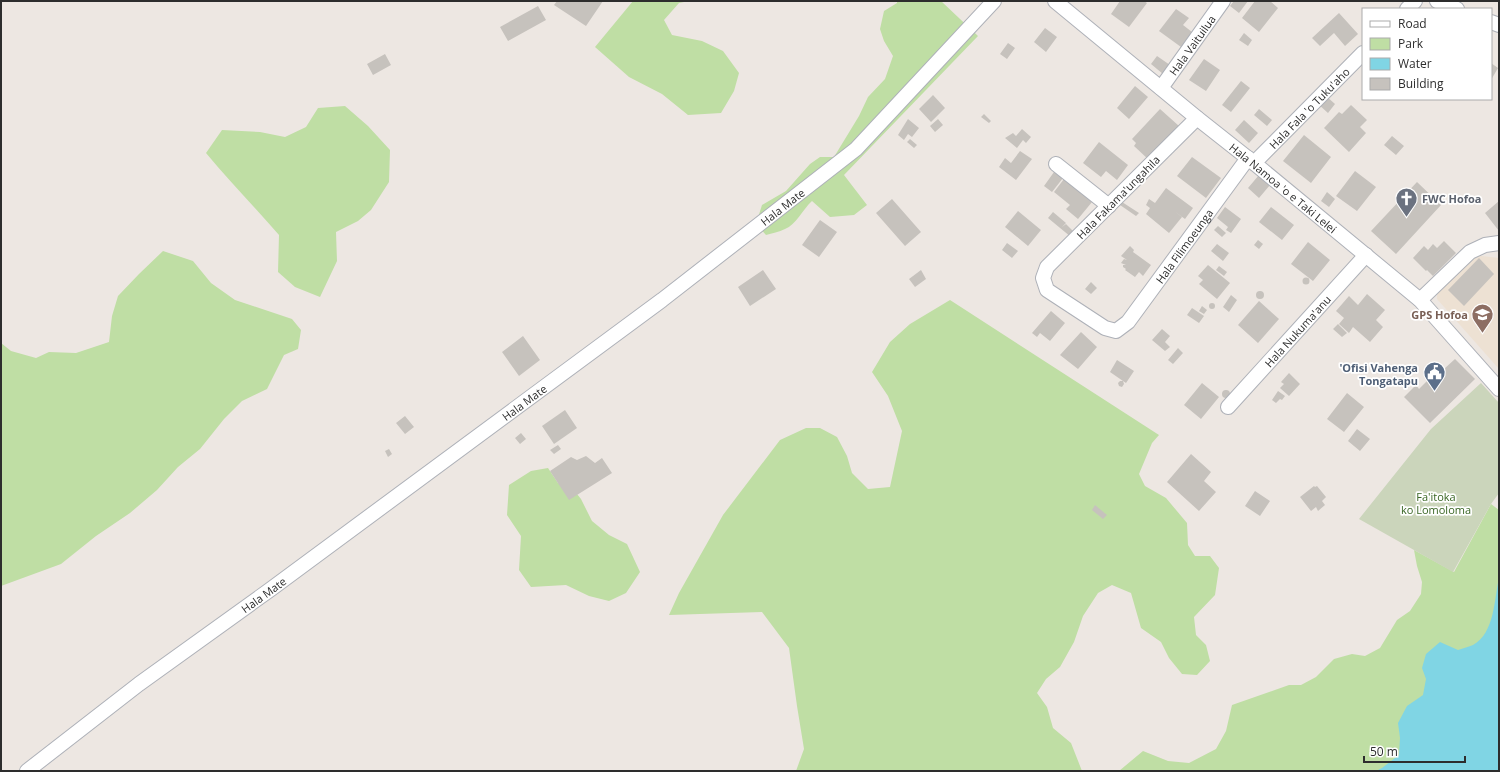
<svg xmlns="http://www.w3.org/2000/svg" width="1500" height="772" viewBox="0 0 1500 772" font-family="'Open Sans',sans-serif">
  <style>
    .education { fill: #ede1d3 }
    .green { fill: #bfdea4 }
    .cemetery { fill: #cbd5bb }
    .water { fill: #80d5e4 }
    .building { fill: #c6c2bd }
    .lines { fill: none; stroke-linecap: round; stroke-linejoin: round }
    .minor-casing { stroke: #aeb1b8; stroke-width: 16 }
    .minor { stroke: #fff; stroke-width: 14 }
    .labels { text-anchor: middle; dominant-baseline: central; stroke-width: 3.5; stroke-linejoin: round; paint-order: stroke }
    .street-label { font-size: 11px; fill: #2d2d2d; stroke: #fff }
    .worship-label { font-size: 11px; font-weight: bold; fill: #5b616d; stroke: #fff; text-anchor: start }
    .education-label { font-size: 11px; font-weight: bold; fill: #785e54; stroke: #fff; text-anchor: end }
    .service-label { font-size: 11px; font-weight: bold; fill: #4e5e75; stroke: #fff; text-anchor: end }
    .park-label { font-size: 11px; fill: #386523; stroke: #fff }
  </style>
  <rect width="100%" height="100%" fill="#ede7e2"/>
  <!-- education -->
  <path class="education" d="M1473 255 1499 258V369L1437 299V292Z"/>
  <!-- green -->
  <path class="green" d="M633 1H689L679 3 664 20 672 35 702 41 723 51 739 73 734 91 721 113 688 115 662 94 629 77 595 47Z
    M897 1H941L978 36 844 175 867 205 854 215 830 217 812 201C803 209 796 225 785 229 779 232 772 233 766 235L756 224 762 205 786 191 810 164 820 157H834L859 116 868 97 885 79 893 56 884 41 880 29 884 11 897 3Z
    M345 106 368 126 390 150 389 182 371 210 358 221 336 232 337 261 320 297 295 287 278 272 279 235C255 207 229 181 206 153L222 130 260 132 285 137 306 127 318 108Z
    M163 251 193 261 211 283 235 300 292 319 301 330 298 349 284 355 267 389 242 401 224 419 200 449 178 467 157 490 130 513 96 536 61 564 1 586V343L11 351 36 358 49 352 76 353 109 342 112 316 118 296 139 274Z
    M950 300 1159 435 1152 443 1139 474 1145 486 1166 498 1187 523 1188 545 1195 556H1210L1219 568 1215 595 1194 617 1196 635 1206 645 1210 661 1197 675 1182 674 1169 658 1161 642 1141 628 1131 593 1112 585 1098 593 1083 616 1074 642 1060 667 1046 679 1037 693 1047 707 1053 728 1071 743 1082 771H796L804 749 797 706 789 648 762 612 669 615 679 593 723 515 780 440 806 428H820L837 437 847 456 852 473 868 489 890 487 902 431 888 396 872 372 890 342 910 324Z
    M548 468 558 483 573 489 581 499 592 521 609 535 627 544 640 572 626 593 609 601 589 596 566 585 531 587 519 570 521 536 507 515 509 485 531 471Z
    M1491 504 1499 510V771H1119L1143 751 1168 761 1189 763 1216 749 1226 731 1232 705 1289 685H1301L1316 677 1334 659 1352 654 1365 656 1380 648 1397 620 1410 611 1421 594 1422 582 1417 566 1414 550 1454 572Z"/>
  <!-- cemetery -->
  <path class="cemetery" d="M1481 383 1499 403V493L1491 504 1453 572 1359 519 1431 429Z"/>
  <!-- water -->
  <path class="water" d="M1499 578V771H1376L1382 768 1399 755 1400 738 1398 723 1407 706 1423 695 1426 679 1422 668 1426 654 1440 642 1458 650C1463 648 1469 647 1473 645 1495 633 1494 599 1499 578Z"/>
  <!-- building -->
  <path class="building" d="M557 1H603L586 26 554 5Z
    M1120 1H1144L1147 3 1129 27 1111 14Z
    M1234 1H1248L1239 13 1230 6Z
    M1255 1H1270L1278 8 1259 32 1242 18Z
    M538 6 546 20 508 41 500 27Z
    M1176 9 1189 18 1183 25 1192 32 1181 47 1159 31Z
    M1339 13 1358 34 1345 46 1334 33 1320 46 1312 38Z
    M1045 28 1057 37 1046 52 1034 42Z
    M1244 33 1252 40 1248 46 1239 40Z
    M1008 43 1015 48 1007 59 1000 54Z
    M385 54 391 65 373 75 367 64Z
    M1157 56 1170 65 1163 74 1151 64Z
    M1204 59 1220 70 1206 91 1189 80Z
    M1491 63 1498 68 1491 80Z
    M1241 81 1250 88 1231 112 1222 105Z
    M1135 86 1148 97 1129 119 1117 108Z
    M933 95 945 108 931 122 919 109Z
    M1326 96 1335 104 1328 113 1318 104Z
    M1351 105 1367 120 1360 127 1366 133 1349 152 1324 128 1339 112 1342 114Z
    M1160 109 1179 126 1149 160 1134 146 1136 143 1132 139Z
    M1259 109 1272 120 1267 126 1254 115Z
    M984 114 991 121 989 123 981 117Z
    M908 119 919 128 912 137 908 134 904 140 898 135Z
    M938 119 943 125 935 132 930 126Z
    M1244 120 1258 133 1249 143 1235 130Z
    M1022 129 1031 137 1026 143 1023 140 1017 148 1005 138 1013 133 1016 136Z
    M1304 135 1331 157 1311 183 1283 161Z
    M1392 136 1404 146 1396 155 1384 145Z
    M910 139 917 145 914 148 907 142Z
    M1099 142 1128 165 1117 180 1106 171 1101 177 1083 163Z
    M1020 151 1032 159 1016 180 999 167 1005 158 1011 163Z
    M1192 157 1221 178 1206 198 1177 176Z
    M1355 171 1376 187 1357 211 1336 196Z
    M1054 172 1063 178 1052 192 1044 186Z
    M1259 175 1270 185 1259 198 1248 188Z
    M1064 179 1092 202 1078 219 1066 209 1070 205 1054 192Z
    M1417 182 1441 205 1396 254 1371 231Z
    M1166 188 1193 208 1185 219 1174 211 1182 217 1169 233 1146 214 1150 208 1146 205 1149 199 1155 203Z
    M1327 192 1335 199 1329 207 1321 201Z
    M892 199 921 232 905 246 876 213Z
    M1499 201V231L1485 213Z
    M1122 202 1139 213 1136 216 1120 205Z
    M1225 207 1241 219 1231 233 1226 230 1228 227 1217 218Z
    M1271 207 1294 225 1282 240 1259 222Z
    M1018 211 1041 230 1028 246 1005 227Z
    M1053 212 1066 223 1062 227 1066 224 1075 233 1071 237 1048 218Z
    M820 220 837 232 819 257 802 245Z
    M1218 226 1226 233 1222 237 1214 230Z
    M1258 240 1263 244 1259 249 1254 245Z
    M1444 241 1456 253 1433 276 1427 270 1426 271 1413 258 1424 246 1428 250 1433 244 1437 248Z
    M1308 242 1330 260 1313 281 1291 264Z
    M1007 243 1018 251 1012 258 1002 250Z
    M1217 244 1229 253 1223 261 1211 251Z
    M1130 246 1134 250 1133 252 1151 265 1143 276 1139 272 1135 277 1125 270 1126 269 1123 267V265H1126L1121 263 1124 259 1127 260 1121 256Z
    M1479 258 1494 274 1464 306 1448 290Z
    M1208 265 1230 283 1217 299 1199 284 1203 280 1198 276Z
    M1219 266 1227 272 1224 276 1216 270Z
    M763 270 776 289 750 306 738 287Z
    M921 270 926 279 915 287 909 279Z
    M1302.5 281a3.5 3.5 0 1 1 7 0a3.5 3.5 0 1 1-7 0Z
    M1091 282 1097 288 1091 294 1085 289Z
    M1256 295a4 4 0 1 1 8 0a4 4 0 1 1-8 0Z
    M1367 294 1385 310 1376 320 1383 327 1370 342 1353 327 1349 333 1339 324 1344 318 1336 311 1349 296 1358 305Z
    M1231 295 1237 300 1229 312 1223 307Z
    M1259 301 1279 319 1258 343 1238 325Z
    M1209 306a3 3 0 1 1 6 0a3 3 0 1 1-6 0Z
    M1202 306 1207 310 1204 314 1199 311Z
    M1192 308 1204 316 1199 323 1187 315Z
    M1051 311 1065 323 1050 341 1040 333 1037 337 1032 333Z
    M1338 324 1347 333 1342 337 1333 329Z
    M1162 329 1170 336 1165 342 1170 347 1165 351 1152 340Z
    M1081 332 1097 347 1078 369 1060 355Z
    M523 336 540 360 519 376 502 352Z
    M1178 348 1183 353 1173 364 1168 360Z
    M1455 359 1475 379 1430 423 1404 397 1416 385 1419 389 1442 366 1444 369Z
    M1117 360 1134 371 1126 383 1123 381 1124 384 1122 387 1119 386 1118 383 1120 381H1123L1110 372Z
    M1289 373 1300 384 1289 396 1280 388 1284 384 1281 382Z
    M1202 383 1219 397 1201 419 1184 405Z
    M1222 394a4 4 0 1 1 8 0a4 4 0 1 1-8 0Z
    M1278 391 1285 396 1282 400 1280 399 1276 403 1272 400Z
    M1347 393 1364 407 1344 432 1327 419Z
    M565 410 577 428 554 444 542 426Z
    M405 416 414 427 405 434 396 423Z
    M1357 429 1370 439 1360 451 1348 441Z
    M521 433 526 439 520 444 515 438Z
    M558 445 561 449 554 454 550 450Z
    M389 449 392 454 388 457 385 451Z
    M1191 454 1211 472 1204 481 1216 492 1199 511 1167 482Z
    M586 456 595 463 602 458 612 473 569 500 550 471 571 457 577 460Z
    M1314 486 1315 487 1317 486 1326 497 1322 501 1325 505 1318 511 1316 507 1311 511 1300 497Z
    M1255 491 1270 501 1260 516 1245 506Z
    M1095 505 1107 515 1103 519 1092 510Z"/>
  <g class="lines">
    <defs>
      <g id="minor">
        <path id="s1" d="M1055 1 1197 118 1254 163 1420 300 1499 389"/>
        <path d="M1437 1 1457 9"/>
        <path d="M1407 9 1415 1"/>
        <path d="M1491 22 1499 25"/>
        <path id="s2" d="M1161 88 1223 1"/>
        <path id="s3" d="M1197 118 1047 267 1043 278 1047 290 1105 328 1116 331 1128 322 1248 158"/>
        <path id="s4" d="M1254 163 1363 53"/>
        <path d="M1056 164 1109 206"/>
        <path d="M1420 300 1470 252 1485 245 1499 243"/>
        <path id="s5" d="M1228 407 1366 255"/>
        <path id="s6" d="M27 771 139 684 271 589 662 300 856 149 994 1"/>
      </g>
    </defs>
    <!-- minor casing -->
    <use href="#minor" class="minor-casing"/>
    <!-- minor -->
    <use href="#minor" class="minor"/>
  </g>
  <!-- icons -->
  <defs>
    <symbol id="church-pin" viewBox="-11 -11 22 30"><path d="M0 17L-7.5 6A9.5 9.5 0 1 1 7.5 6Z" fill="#6b7280" stroke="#fff"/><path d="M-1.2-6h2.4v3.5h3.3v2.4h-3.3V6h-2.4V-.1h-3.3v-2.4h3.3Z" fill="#fff"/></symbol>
    <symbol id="school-pin" viewBox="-11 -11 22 30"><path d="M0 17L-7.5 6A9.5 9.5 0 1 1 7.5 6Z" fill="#8d6e63" stroke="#fff"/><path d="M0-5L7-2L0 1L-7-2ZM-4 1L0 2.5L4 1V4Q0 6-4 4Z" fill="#fff"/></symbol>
    <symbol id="civic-pin" viewBox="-11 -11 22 30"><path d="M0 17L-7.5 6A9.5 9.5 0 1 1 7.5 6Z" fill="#5c6f8a" stroke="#fff"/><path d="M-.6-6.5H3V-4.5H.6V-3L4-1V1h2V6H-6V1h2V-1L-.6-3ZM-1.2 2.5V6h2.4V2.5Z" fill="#fff"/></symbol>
  </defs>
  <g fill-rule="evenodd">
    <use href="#church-pin" x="1394" y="186" width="25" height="34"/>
    <use href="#school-pin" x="1470" y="302" width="25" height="34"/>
    <use href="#civic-pin" x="1422" y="360" width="25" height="34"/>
  </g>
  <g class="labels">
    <!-- street labels -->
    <g class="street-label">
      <text stroke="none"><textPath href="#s2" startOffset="53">Hala Vaituilua</textPath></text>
      <text stroke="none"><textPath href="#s4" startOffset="78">Hala Fala 'o Tuku'aho</textPath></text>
      <text stroke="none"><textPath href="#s1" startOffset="295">Hala Namoa 'o e Taki Lelei</textPath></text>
      <text transform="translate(1118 197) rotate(-45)">Hala Fakama'ungahila</text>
      <text stroke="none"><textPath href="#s6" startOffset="943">Hala Mate</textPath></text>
      <text stroke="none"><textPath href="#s3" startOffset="426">Hala Filimoeunga</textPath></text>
      <text stroke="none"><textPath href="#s5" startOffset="103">Hala Nukuma'anu</textPath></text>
      <text stroke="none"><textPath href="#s6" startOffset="619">Hala Mate</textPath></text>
      <text stroke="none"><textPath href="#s6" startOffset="295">Hala Mate</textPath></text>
    </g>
    <!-- worship labels -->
    <g class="worship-label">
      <text x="1422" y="198">FWC Hofoa</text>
    </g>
    <!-- education labels -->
    <g class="education-label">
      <text x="1468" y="314">GPS Hofoa</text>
    </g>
    <!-- service labels -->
    <g class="service-label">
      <text x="1418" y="367">'Ofisi Vahenga<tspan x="1418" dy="13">Tongatapu</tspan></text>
    </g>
    <!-- park labels -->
    <g class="park-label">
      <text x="1436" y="496">Fa'itoka<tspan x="1436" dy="13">ko Lomoloma</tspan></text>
    </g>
  </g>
  <!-- border -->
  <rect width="1500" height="772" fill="none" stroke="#2d2d2d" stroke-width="4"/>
  <!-- legend -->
  <rect x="1362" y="8" width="130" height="92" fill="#ffffff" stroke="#ababab"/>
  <rect x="1370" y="21" width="20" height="6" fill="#ffffff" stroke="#ababab"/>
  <text x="1398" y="28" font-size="12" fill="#2d2d2d">Road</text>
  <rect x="1370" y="38" width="20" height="12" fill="#bfdea4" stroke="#ababab"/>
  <text x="1398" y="48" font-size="12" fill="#2d2d2d">Park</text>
  <rect x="1370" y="58" width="20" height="12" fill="#80d5e4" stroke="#ababab"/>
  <text x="1398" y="68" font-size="12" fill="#2d2d2d">Water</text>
  <rect x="1370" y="78" width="20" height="12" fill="#c6c2bd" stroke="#ababab"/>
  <text x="1398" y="88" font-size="12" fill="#2d2d2d">Building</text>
  <!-- scale -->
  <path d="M1364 756v6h101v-6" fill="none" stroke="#2d2d2d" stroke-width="2"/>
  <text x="1370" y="756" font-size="12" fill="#2d2d2d" stroke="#ffffff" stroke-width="3" paint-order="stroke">50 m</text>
</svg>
